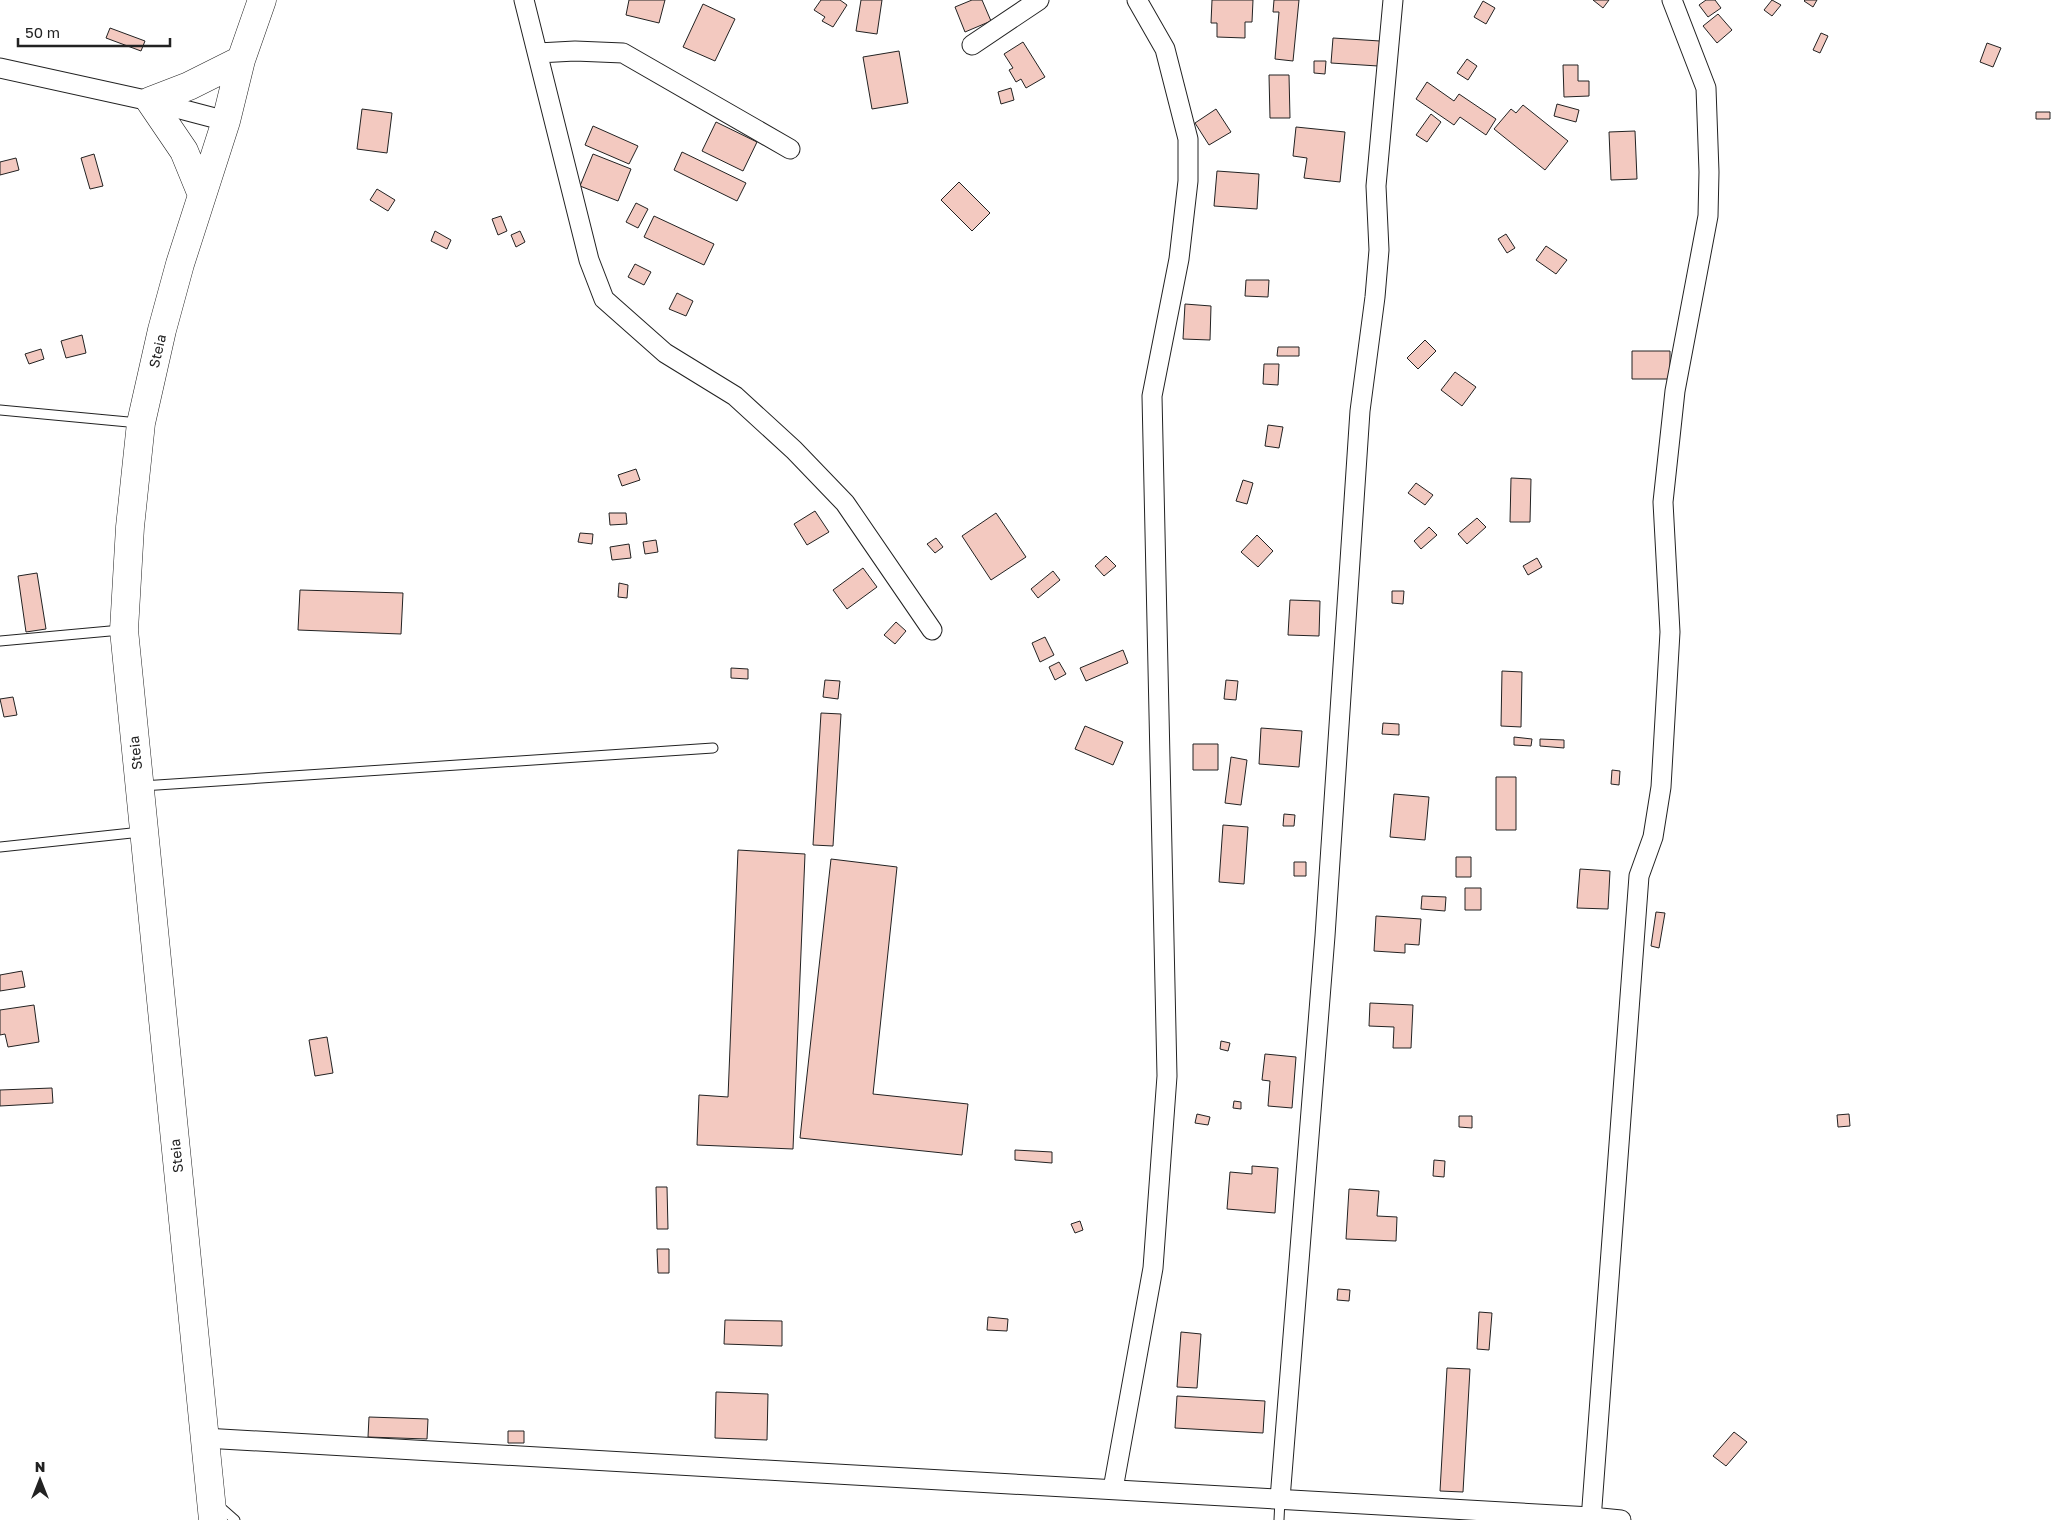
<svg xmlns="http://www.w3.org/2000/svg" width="2052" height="1520" viewBox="0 0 2052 1520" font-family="'Golos Text',sans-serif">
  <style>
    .building { fill: #f3c9c0; stroke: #222 }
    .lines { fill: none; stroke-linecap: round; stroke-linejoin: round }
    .service-casing { stroke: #222; stroke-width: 11 }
    .minor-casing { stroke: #222; stroke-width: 21 }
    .primary-casing { stroke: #222; stroke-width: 29 }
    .service { stroke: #fff; stroke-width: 9 }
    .minor { stroke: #fff; stroke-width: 19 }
    .primary { stroke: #fff; stroke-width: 28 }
    .labels { text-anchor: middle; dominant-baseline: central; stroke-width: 4; stroke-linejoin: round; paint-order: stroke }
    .street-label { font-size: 14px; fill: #222; stroke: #fff }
  </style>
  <rect width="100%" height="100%" fill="#fff"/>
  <!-- building -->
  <path class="building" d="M629 0H665L659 23 626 15Z
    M821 0H840L847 5 833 27 822 21 825 17 814 10Z
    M861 0H882L877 34 856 31Z
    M972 0H982L991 21 965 32 955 7Z
    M1212 0H1253L1252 22H1245V38L1217 37V23H1211Z
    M1274 0H1299L1293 61 1275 59 1279 12H1273Z
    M1593 0H1609L1603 8Z
    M1706 0H1715L1721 8 1708 17 1699 5Z
    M1772 0 1781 5 1772 16 1764 10Z
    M1805 0H1817L1813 7 1804 1Z
    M1483 1 1495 8 1486 24 1474 17Z
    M703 4 735 19 715 61 683 47Z
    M1718 14 1732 30 1717 43 1703 26Z
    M110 28 145 41 141 51 106 38Z
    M1821 33 1828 36 1820 53 1813 50Z
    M1333 38 1380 41 1378 66 1331 63Z
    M1023 42 1045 77 1026 88 1021 79 1016 82 1009 70 1013 68 1004 54Z
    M1987 43 2001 48 1993 67 1980 62Z
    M899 51 908 103 872 109 863 57Z
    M1467 59 1477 66 1468 80 1457 73Z
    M1314 61H1326L1325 74 1314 73Z
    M1563 65H1578V81H1589V96L1564 97Z
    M1269 75H1289L1290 118H1270Z
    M1427 82 1454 101 1459 94 1496 119 1486 135 1460 117 1454 125 1416 99Z
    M1011 88 1014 100 1001 104 998 92Z
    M1557 104 1579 110 1576 122 1554 116Z
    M1523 105 1568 141 1545 170 1494 129 1511 109 1516 113Z
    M362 109 392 113 387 153 357 149Z
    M1216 109 1231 132 1209 145 1195 123Z
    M2036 112H2050V119H2036Z
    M1431 114 1441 122 1427 142 1416 135Z
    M716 122 757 142 743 171 702 151Z
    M593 126 638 146 629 164 585 145Z
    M1296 127 1345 132 1340 182 1304 178 1307 158 1293 156Z
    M1635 131 1637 179 1611 180 1609 132Z
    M682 152 746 183 737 201 674 170Z
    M94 154 103 186 90 189 81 158Z
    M593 154 631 169 618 201 580 186Z
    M16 158 19 170 0 175V162Z
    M1217 171 1259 174 1257 209 1214 206Z
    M959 182 990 213 972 231 941 200Z
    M377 189 395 200 388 211 370 200Z
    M636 203 648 209 638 228 626 222Z
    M501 216 507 231 498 235 492 219Z
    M654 216 714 244 704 265 644 237Z
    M435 231 451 240 447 249 431 241Z
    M520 231 525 242 516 247 511 235Z
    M1506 234 1515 248 1507 253 1498 239Z
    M1546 246 1567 260 1556 274 1536 260Z
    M635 264 651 272 644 285 628 277Z
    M1246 280H1269L1268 297 1245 296Z
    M677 293 693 301 686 316 669 309Z
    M1185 304 1211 306 1210 340 1183 339Z
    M82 335 86 353 66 358 61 341Z
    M1425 340 1436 351 1418 369 1407 358Z
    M1278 347H1299V356H1277Z
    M41 349 44 359 29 364 25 354Z
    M1632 351H1670V379H1632Z
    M1264 364H1279L1278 385 1263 384Z
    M1455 372 1476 387 1462 406 1441 390Z
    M1268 425 1283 427 1279 448 1265 446Z
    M636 469 640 480 622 486 618 475Z
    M1511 478 1531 479 1530 522H1510Z
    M1243 480 1253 483 1247 504 1236 501Z
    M1416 483 1433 495 1425 505 1408 493Z
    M815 511 829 532 807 545 794 524Z
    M609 513H626L627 524 610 525Z
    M996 513 1026 557 991 580 962 536Z
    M1477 518 1486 527 1467 544 1458 534Z
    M1429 527 1437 535 1421 549 1414 541Z
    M580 533 593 534 592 544 578 542Z
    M1257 535 1273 551 1258 567 1241 552Z
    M936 538 943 547 935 553 927 544Z
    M656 540 658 552 645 554 643 542Z
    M629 544 631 558 612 560 610 547Z
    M1106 556 1116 566 1104 576 1095 566Z
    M1537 558 1542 567 1528 575 1523 566Z
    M863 568 877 587 847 609 833 590Z
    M1053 571 1060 580 1038 598 1031 589Z
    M37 573 46 629 26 632 18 576Z
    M619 583 628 585 627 598 618 597Z
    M300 590 403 593 401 634 298 630Z
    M1392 591H1404L1403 604 1392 603Z
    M1290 600 1320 601 1319 636 1288 635Z
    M896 622 906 631 895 644 884 635Z
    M1045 637 1054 655 1040 662 1032 643Z
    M1123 650 1128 663 1086 681 1080 668Z
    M1059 662 1066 674 1055 680 1049 667Z
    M731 668 748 669V679L731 678Z
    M1502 671 1522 672 1521 727 1501 726Z
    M825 680 840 681 838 699 823 697Z
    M1226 680 1238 681 1236 700 1224 699Z
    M13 697 17 715 4 717 0 699Z
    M821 713 841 714 833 846 813 845Z
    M1383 723 1399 724V735L1382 734Z
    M1085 726 1123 742 1113 765 1075 749Z
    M1261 728 1302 731 1299 767 1259 764Z
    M1514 737 1532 739 1531 746 1514 745Z
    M1540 739 1564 740V748L1540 746Z
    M1193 744H1218V770H1193Z
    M1231 757 1247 760 1241 805 1225 803Z
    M1612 770 1620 771 1619 785 1611 784Z
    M1496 777H1516V830H1496Z
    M1394 794 1429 797 1425 840 1390 837Z
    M1284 814 1295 815 1294 826H1283Z
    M1223 825 1248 827 1244 884 1219 882Z
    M738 850 805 854 793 1149 697 1145 699 1095 728 1097Z
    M1456 857H1471V877H1456Z
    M831 859 897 867 873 1094 968 1104 962 1155 800 1138Z
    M1294 862H1306V876H1294Z
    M1580 869 1610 871 1608 909 1577 908Z
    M1465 888H1481V910H1465Z
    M1422 896 1446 897 1445 911 1421 909Z
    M1656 912 1665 913 1659 948 1651 946Z
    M1376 916 1421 919 1419 945 1405 944V953L1374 951Z
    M22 971 25 987 0 991V975Z
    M1370 1003 1413 1005 1411 1048H1393L1394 1027 1369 1026Z
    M34 1005 39 1042 8 1047 5 1034 0 1035V1010Z
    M327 1037 333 1073 315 1076 309 1040Z
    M1221 1041 1230 1043 1228 1051 1220 1049Z
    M1265 1054 1296 1057 1292 1108 1268 1106 1270 1081 1262 1080Z
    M52 1088 53 1103 0 1106V1090Z
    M1234 1101 1241 1102V1109L1233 1108Z
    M1197 1114 1210 1117 1208 1125 1195 1123Z
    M1849 1114 1850 1126 1838 1127 1837 1115Z
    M1459 1116H1472V1128L1459 1127Z
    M1015 1150 1052 1152V1163L1015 1160Z
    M1434 1160 1445 1161 1444 1177 1433 1176Z
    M1252 1166 1278 1168 1275 1213 1227 1209 1230 1172 1252 1174Z
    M656 1187H667L668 1229H657Z
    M1349 1189 1379 1191 1377 1216 1397 1217 1396 1241 1346 1239Z
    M1080 1221 1083 1230 1075 1233 1071 1224Z
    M657 1249H669V1273H658Z
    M1338 1289 1350 1290 1349 1301 1337 1300Z
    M1479 1312 1492 1313 1489 1350 1477 1349Z
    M988 1317 1008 1319 1007 1331 987 1330Z
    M725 1320 782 1321V1346L724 1344Z
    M1181 1332 1201 1334 1197 1388 1177 1387Z
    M1447 1368 1470 1369 1463 1492 1440 1491Z
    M716 1392 768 1394 767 1440 715 1438Z
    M1177 1396 1265 1401 1263 1433 1175 1428Z
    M369 1417 428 1419 427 1439 368 1437Z
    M508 1431H524V1443H508Z
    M1734 1432 1747 1442 1726 1466 1713 1456Z"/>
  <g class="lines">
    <defs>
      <path id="service" d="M0 410 139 423
        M0 641 121 630
        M142 786 713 748
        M0 847 141 832
        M218 1505 235 1520
        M1279 1520 1280 1499"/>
      <path id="minor" d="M524 0 589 260 604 299 665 353 735 396 794 450 845 503 932 630
        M972 45 1039 0
        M538 53 575 51 623 53 790 149
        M0 68 150 101 226 121
        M204 1438 1591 1517 1621 1520
        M1113 1489 1153 1268 1167 1076 1152 396 1179 259 1188 181V139L1165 49 1137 0
        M1280 1499 1325 936 1360 411 1375 297 1379 250 1376 186 1393 0
        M1591 1520 1639 876 1653 837 1661 787 1670 632 1663 502 1675 391 1708 216 1709 172 1706 88 1672 0"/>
      <path id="primary" d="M202 195 184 151 150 101 189 86 241 60
        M213 1520 124 630 130 527 141 423 162 330 180 264 226 121 241 60 262 0"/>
    </defs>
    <!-- service casing -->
    <use href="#service" class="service-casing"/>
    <!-- minor casing -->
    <use href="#minor" class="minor-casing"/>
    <!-- primary casing -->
    <use href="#primary" class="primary-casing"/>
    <!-- service -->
    <use href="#service" class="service"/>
    <!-- minor -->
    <use href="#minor" class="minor"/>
    <!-- primary -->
    <use href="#primary" class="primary"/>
  </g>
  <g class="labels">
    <!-- street labels -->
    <g class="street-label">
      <text transform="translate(157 351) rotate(-77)">Steia</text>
      <text transform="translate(135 753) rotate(-96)">Steia</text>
      <text transform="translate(176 1156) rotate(-96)">Steia</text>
    </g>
  </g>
  <!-- north arrow -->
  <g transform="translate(40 1480)" stroke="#ffffff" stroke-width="4" paint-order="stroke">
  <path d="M0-4L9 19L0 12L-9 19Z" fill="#222222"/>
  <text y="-8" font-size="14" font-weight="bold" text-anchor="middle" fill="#222222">N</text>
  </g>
  <!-- scale -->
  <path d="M18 38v8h152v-8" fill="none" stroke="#222222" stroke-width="2.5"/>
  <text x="25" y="38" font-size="15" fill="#222222" stroke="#ffffff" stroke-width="4" paint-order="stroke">50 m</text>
</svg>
